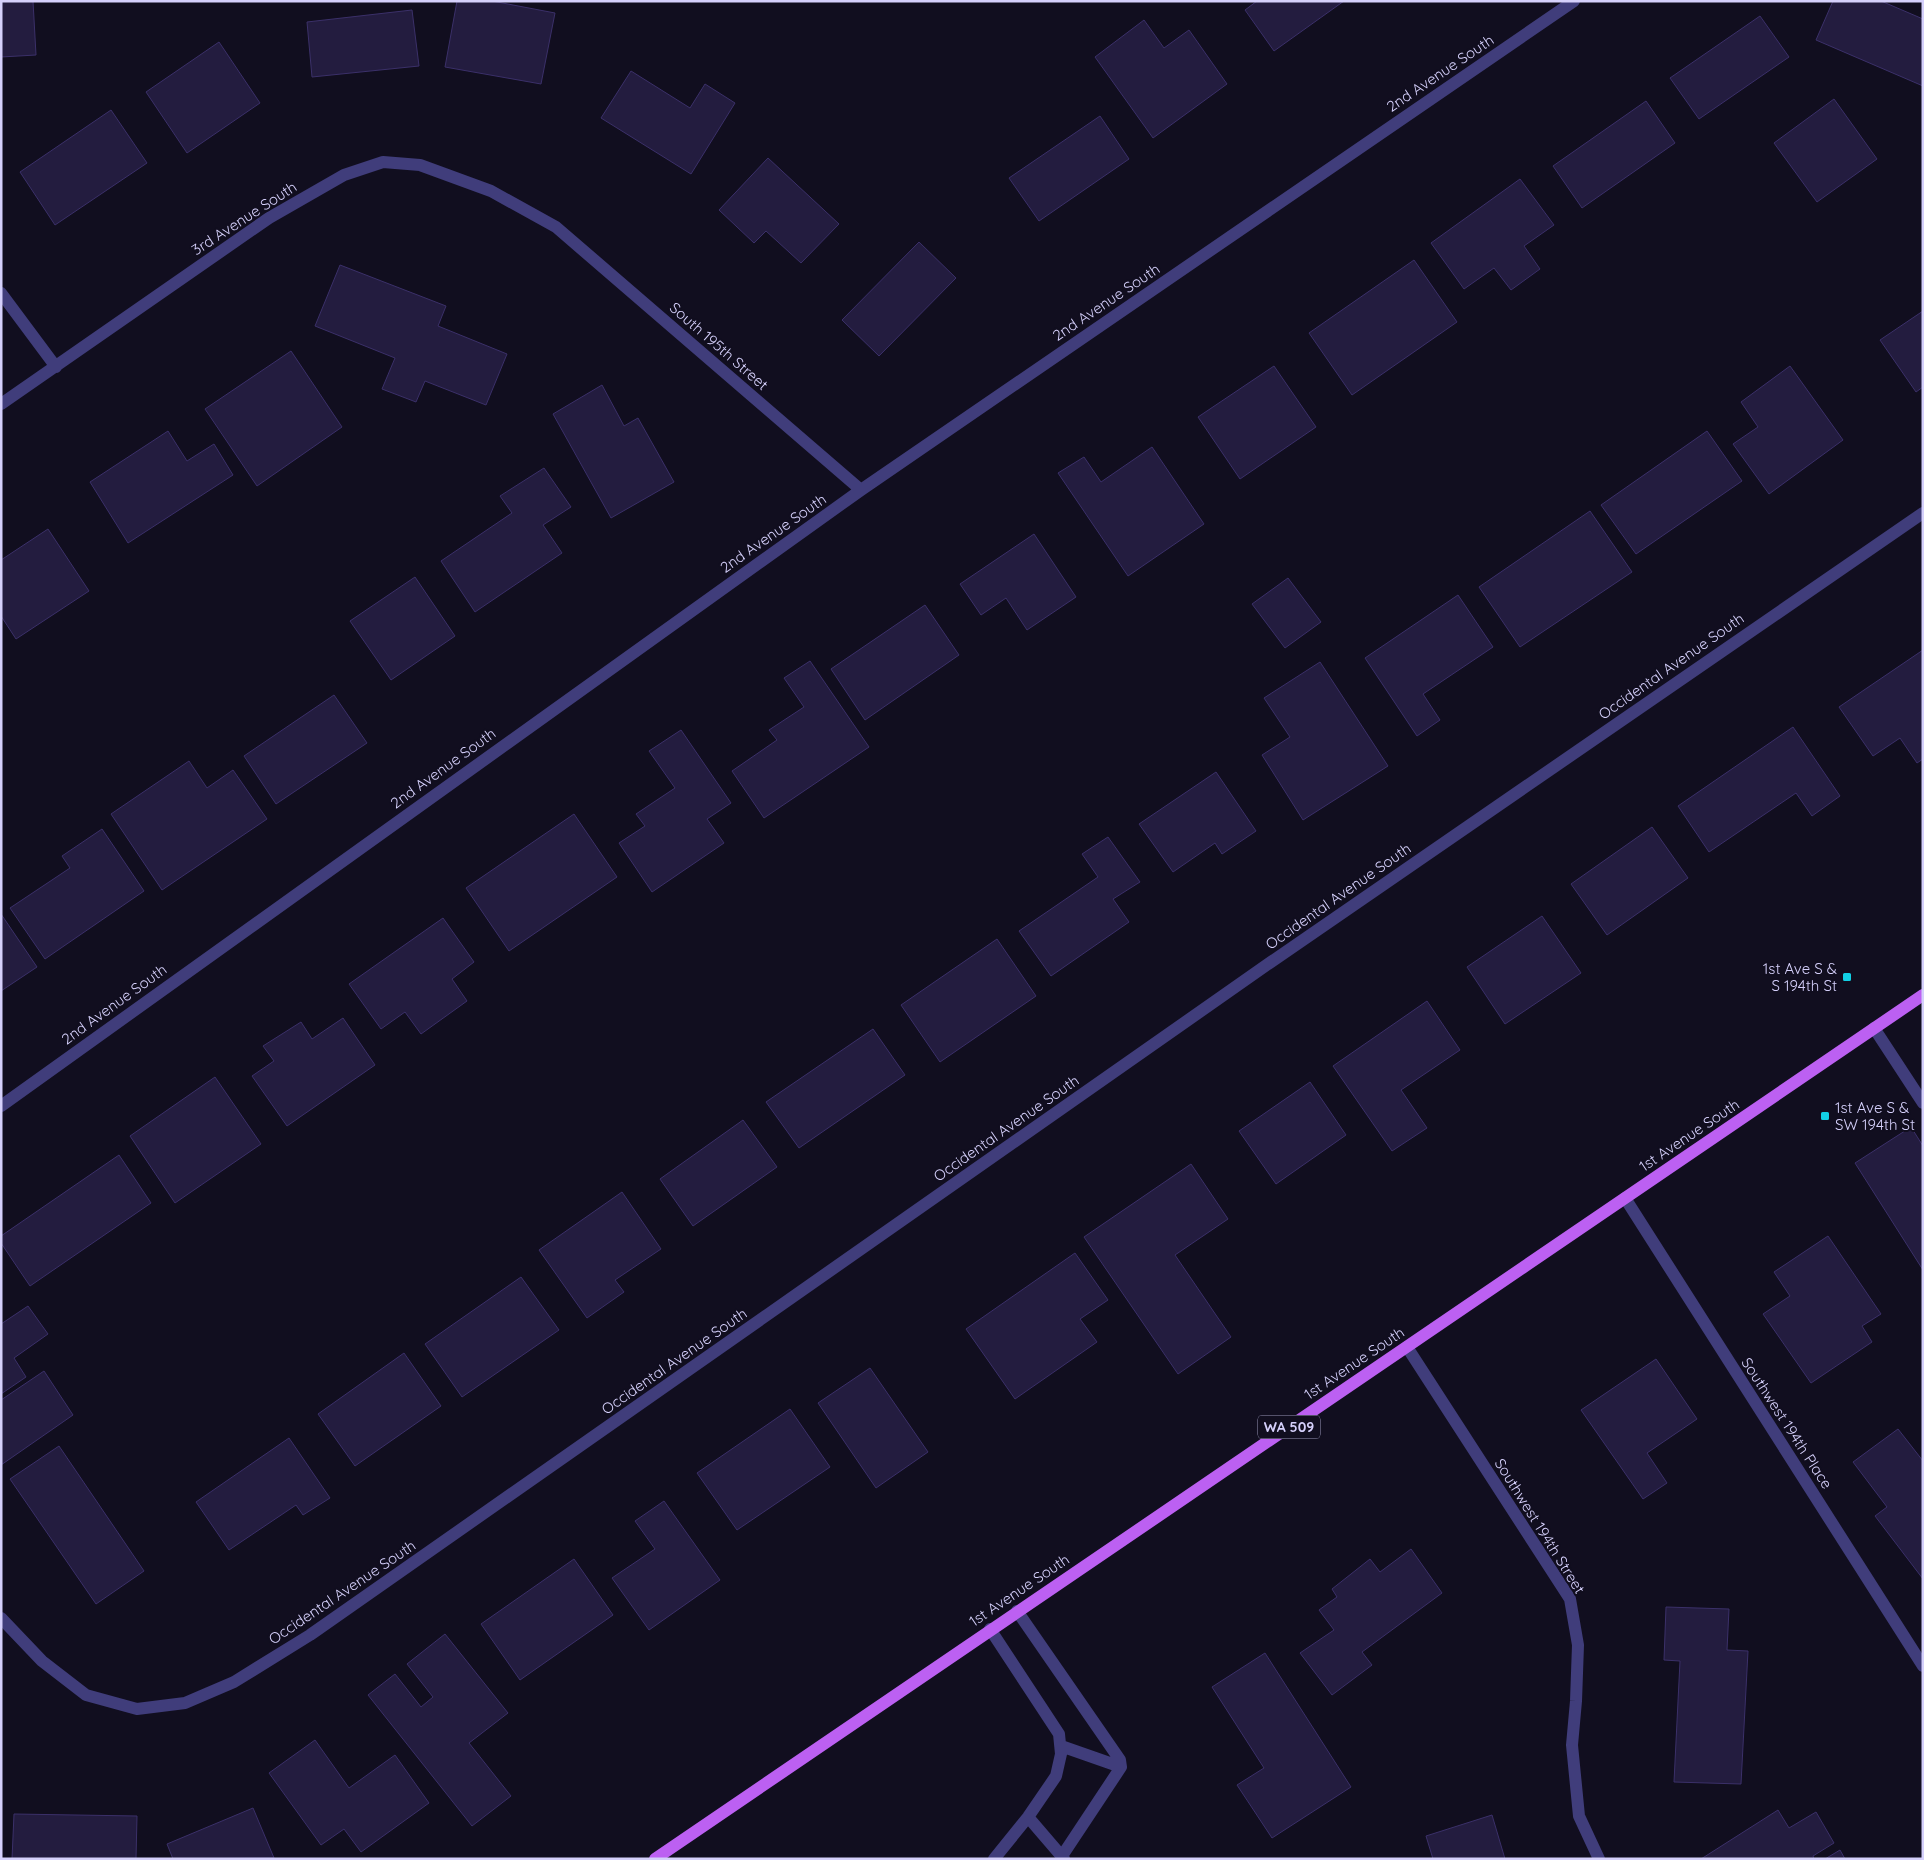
<svg xmlns="http://www.w3.org/2000/svg" width="1924" height="1860" viewBox="0 0 1924 1860" font-family="Quicksand,sans-serif">
  <style>
    .building { fill: #231c3f; stroke: #3b3069 }
    .lines { fill: none; stroke-linecap: round; stroke-linejoin: round }
    .lane { stroke: #403d7b; stroke-width: 12 }
    .street { stroke: #403d7b; stroke-width: 12 }
    .primary { stroke: #bc60f2; stroke-width: 12 }
    .poi-dot { fill: #12d0e5; stroke: #110e1f; stroke-width: 2 }
    .labels { text-anchor: middle; dominant-baseline: central; stroke-width: 4; stroke-linejoin: round; paint-order: stroke }
    .shield { fill: #110e1f; stroke: #9a96b9; stroke-width: 1 }
    .shield-label { font-size: 14px; font-weight: bold; fill: #d5d0fb }
    .street-label { font-size: 15px; fill: #d5d0fb; stroke: #110e1f }
    .poi-label { font-size: 15px; fill: #d5d0fb; stroke: #110e1f; text-anchor: end }
  </style>
  <rect width="100%" height="100%" fill="#110e1f"/>
  <!-- building -->
  <path class="building" d="M1 1H33L36 55 1 57Z
    M457 1H492L555 13 541 84 445 67Z
    M1257 1H1344L1274 51 1245 10Z
    M1833 1H1881L1923 19V86L1816 40Z
    M412 10 419 66 312 77 307 22Z
    M1760 16 1789 57 1699 119 1670 78Z
    M1144 20 1164 48 1189 30 1227 84 1153 138 1095 57Z
    M219 42 260 103 187 153 146 92Z
    M631 71 690 108 705 84 735 103 691 174 601 118Z
    M1834 99 1877 159 1817 202 1774 143Z
    M1646 101 1675 143 1582 208 1553 166Z
    M111 110 147 163 55 225 20 172Z
    M1100 116 1129 159 1039 221 1009 178Z
    M768 158 839 224 801 263 766 231 754 243 719 210Z
    M1520 179 1554 225 1524 246 1540 269 1511 290 1494 268 1464 289 1431 243Z
    M919 242 956 278 879 356 842 320Z
    M1414 260 1457 322 1352 395 1309 333Z
    M340 265 446 306 438 326 507 354 486 405 425 381 416 402 382 389 395 358 315 326Z
    M1923 311V387L1916 392 1880 340Z
    M291 351 342 427 257 486 205 409Z
    M1274 366 1316 427 1240 479 1198 417Z
    M1790 366 1843 440 1769 494 1733 444 1758 427 1741 402Z
    M602 385 624 426 638 418 674 482 611 518 553 414Z
    M168 431 187 461 214 444 233 475 128 543 90 482Z
    M1707 431 1742 481 1636 554 1601 505Z
    M1152 447 1204 524 1128 576 1058 473 1084 457 1101 482Z
    M544 468 571 507 543 525 562 553 475 612 441 561 512 513 500 496Z
    M1590 511 1632 572 1520 647 1479 587Z
    M48 529 89 591 16 639 1 616V560Z
    M1034 534 1076 597 1027 630 1006 598 981 615 960 584Z
    M415 577 455 636 391 680 350 621Z
    M1288 578 1321 622 1285 648 1252 604Z
    M1458 595 1493 647 1423 694 1440 720 1417 736 1365 658Z
    M925 605 959 655 865 720 831 669Z
    M1923 650V759L1917 763 1900 738 1873 756 1839 707Z
    M810 661 869 747 764 818 732 771 777 740 769 730 804 707 784 678Z
    M1320 662 1388 766 1303 820 1262 755 1290 737 1264 698Z
    M334 695 367 743 276 804 244 756Z
    M1793 727 1840 796 1812 816 1796 793 1709 852 1678 806Z
    M681 730 731 803 707 819 724 843 652 892 619 843 645 826 636 814 675 788 649 751Z
    M189 761 207 788 233 770 267 819 162 890 111 814Z
    M1216 772 1256 831 1222 854 1215 843 1173 872 1139 824Z
    M574 814 617 877 509 951 466 888Z
    M1652 827 1688 878 1607 935 1571 884Z
    M102 829 144 891 45 959 10 908 70 868 62 856Z
    M1108 837 1140 882 1113 899 1129 922 1051 976 1019 931 1098 877 1082 854Z
    M1 914 37 967 1 991Z
    M1542 916 1581 973 1505 1024 1467 967Z
    M443 918 474 962 452 979 467 1001 421 1034 405 1012 381 1029 349 984Z
    M997 939 1036 996 940 1062 901 1005Z
    M1427 1001 1460 1050 1401 1090 1427 1128 1392 1151 1333 1066Z
    M343 1018 375 1065 287 1126 252 1076 274 1061 263 1046 301 1022 312 1039Z
    M873 1029 905 1075 799 1148 766 1102Z
    M215 1077 261 1144 175 1203 130 1136Z
    M1310 1082 1346 1135 1276 1184 1239 1131Z
    M743 1120 777 1167 693 1226 660 1179Z
    M1911 1127 1923 1146V1270L1855 1163Z
    M119 1155 151 1203 30 1286 1 1243V1236Z
    M1191 1164 1228 1219 1175 1255 1231 1337 1178 1374 1084 1237Z
    M622 1192 661 1249 615 1280 624 1292 587 1318 539 1250Z
    M1828 1236 1881 1314 1862 1326 1872 1342 1811 1383 1763 1314 1790 1296 1774 1272Z
    M1075 1253 1108 1300 1080 1319 1097 1342 1015 1399 966 1329Z
    M521 1277 559 1330 462 1397 425 1344Z
    M28 1306 48 1334 14 1358 26 1377 1 1394V1324Z
    M404 1353 441 1406 355 1466 318 1414Z
    M1656 1359 1697 1419 1647 1453 1667 1483 1643 1499 1581 1410Z
    M870 1368 928 1452 876 1488 818 1403Z
    M44 1371 73 1415 1 1465V1400Z
    M790 1409 830 1467 737 1530 697 1473Z
    M1898 1429 1923 1461V1579L1875 1516 1887 1507 1853 1462Z
    M289 1438 330 1498 303 1515 296 1505 229 1550 196 1502Z
    M59 1446 144 1571 96 1604 10 1479Z
    M664 1501 720 1580 649 1630 612 1578 655 1549 635 1521Z
    M1411 1549 1442 1593 1362 1652 1372 1665 1332 1695 1300 1653 1334 1630 1319 1610 1337 1597 1332 1589 1370 1559 1380 1572Z
    M574 1559 613 1615 520 1680 481 1624Z
    M1666 1607 1729 1609 1727 1650 1748 1651 1741 1784 1674 1782 1680 1661 1664 1660Z
    M445 1634 508 1713 469 1743 511 1796 472 1826 368 1695 395 1674 421 1707 433 1697 407 1664Z
    M1265 1653 1351 1787 1272 1838 1237 1785 1264 1768 1212 1687Z
    M315 1740 349 1788 395 1755 429 1803 361 1852 344 1829 321 1845 269 1773Z
    M253 1808 274 1858 173 1859 167 1844Z
    M1778 1810 1789 1828 1816 1812 1834 1843 1813 1856 1814 1859H1701Z
    M14 1814 137 1816 136 1859H12Z
    M1492 1815 1505 1859H1433L1426 1836Z
    M1840 1850 1845 1859H1825Z"/>
  <g class="lines">
    <!-- lane -->
    <path class="lane" d="M1874 1028 1923 1103
      M1017 1611 1120 1760 1121 1767 1062 1856
      M990 1629 1059 1734 1061 1754 1056 1776 1028 1817 994 1859
      M1061 1746 1121 1767
      M1028 1817 1064 1859"/>
    <!-- street -->
    <path class="street" d="M1 293 56 367
      M1 404 269 218 344 175 383 162 420 165 491 191 556 227 861 490
      M1 1106 861 490 1574 1
      M1625 1198 1923 1666
      M1407 1347 1570 1599 1578 1645 1576 1701 1572 1745 1579 1816 1599 1859
      M1 1618 42 1661 86 1695 137 1709 185 1703 234 1682 310 1635 1271 962 1923 513"/>
    <!-- primary -->
    <path class="primary" d="M655 1859 1923 995"/>
  </g>
  <!-- markers -->
  <g class="poi-dot">
    <rect x="1842" y="972" width="10" height="10" rx="2.5"/>
    <rect x="1820" y="1111" width="10" height="10" rx="2.5"/>
  </g>
  <g class="labels">
    <!-- shield labels -->
    <rect class="shield" x="1258" y="1415.5" width="62" height="23" rx="4"/>
    <g class="shield-label">
      <text x="1289" y="1427">WA 509</text>
    </g>
    <!-- street labels -->
    <g class="street-label">
      <text transform="translate(1440 73) rotate(-34)">2nd Avenue South</text>
      <text transform="translate(244 218) rotate(-33)">3rd Avenue South</text>
      <text transform="translate(1106 302) rotate(-34)">2nd Avenue South</text>
      <text transform="translate(719 346) rotate(41)">South 195th Street</text>
      <text transform="translate(773 533) rotate(-35)">2nd Avenue South</text>
      <text transform="translate(1671 666) rotate(-35)">Occidental Avenue South</text>
      <text transform="translate(443 768) rotate(-36)">2nd Avenue South</text>
      <text transform="translate(1338 896) rotate(-35)">Occidental Avenue South</text>
      <text transform="translate(114 1004) rotate(-36)">2nd Avenue South</text>
      <text transform="translate(1006 1128) rotate(-35)">Occidental Avenue South</text>
      <text transform="translate(1689 1135) rotate(-34)">1st Avenue South</text>
      <text transform="translate(674 1361) rotate(-35)">Occidental Avenue South</text>
      <text transform="translate(1354 1363) rotate(-34)">1st Avenue South</text>
      <text transform="translate(1787 1423) rotate(57)">Southwest 194th Place</text>
      <text transform="translate(1540 1526) rotate(58)">Southwest 194th Street</text>
      <text transform="translate(1019 1590) rotate(-34)">1st Avenue South</text>
      <text transform="translate(342 1592) rotate(-34)">Occidental Avenue South</text>
    </g>
    <!-- poi labels -->
    <g class="poi-label">
      <text x="1837" y="968">1st Ave S &amp;<tspan x="1837" dy="17">S 194th St</tspan></text>
      <text x="1835" y="1107" text-anchor="start">1st Ave S &amp;<tspan x="1835" dy="17">SW 194th St</tspan></text>
    </g>
  </g>
  <!-- border -->
  <rect width="1924" height="1860" fill="none" stroke="#d5d0fb" stroke-width="5"/>
</svg>
